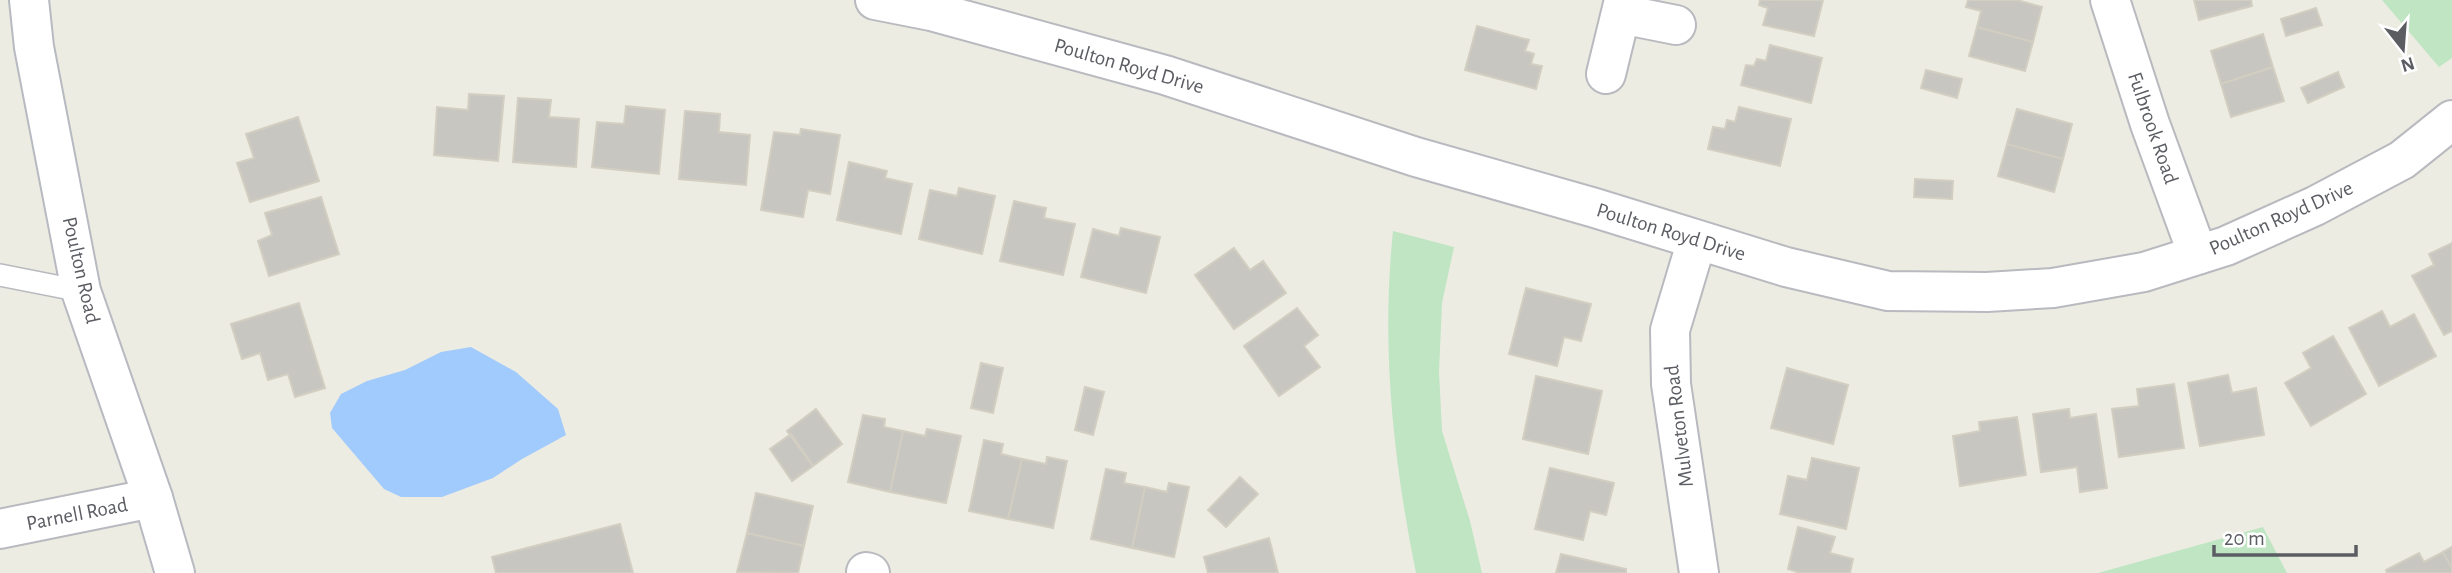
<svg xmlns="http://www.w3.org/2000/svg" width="2452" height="573" viewBox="0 0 2452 573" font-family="'Alegreya Sans',sans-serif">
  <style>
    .green { fill: #bfe5c3 }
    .water { fill: #a2cbfd }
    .building { fill: #c8c6c0; stroke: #d2cec1; stroke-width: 2 }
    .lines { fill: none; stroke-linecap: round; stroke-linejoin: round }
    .lane-casing { stroke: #b8babf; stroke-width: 24 }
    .street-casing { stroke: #b8babf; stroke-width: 42 }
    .secondary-casing { stroke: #b8bac1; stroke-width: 42 }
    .lane { stroke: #fff; stroke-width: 21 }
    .street { stroke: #fff; stroke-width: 38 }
    .secondary { stroke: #fff; stroke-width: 38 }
    .labels { text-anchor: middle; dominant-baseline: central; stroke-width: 6; stroke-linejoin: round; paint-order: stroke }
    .street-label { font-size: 21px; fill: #5b5d63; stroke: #fff }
  </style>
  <rect width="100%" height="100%" fill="#edece2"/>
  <!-- green -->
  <path class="green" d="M2382 0H2452V58L2439 67Z
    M1393 231 1454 247 1442 303 1439 372 1442 431 1470 521 1482 573H1416C1393 460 1381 346 1393 231Z
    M2263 527 2287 573H2098Z"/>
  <!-- water -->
  <path class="water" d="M471 347 516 372 558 409 566 435 522 459 493 478 442 497H401L384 489 332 428 330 413 341 394 367 381 405 370 441 352Z"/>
  <!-- building -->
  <path class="building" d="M1760 0H1823L1814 36 1763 25 1768 8 1759 5Z
    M1968 0H2017L2042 7 2033 42 1977 27 1981 11 1966 7Z
    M2194 0H2251L2252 6 2199 20Z
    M2316 8 2322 25 2286 36 2281 19Z
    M1477 26 1529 40 1525 51 1534 54 1531 64 1542 66 1536 89 1465 70Z
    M1977 27 2033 42 2025 71 1969 56Z
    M2263 34 2273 67 2221 84 2211 51Z
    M1770 45 1822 58 1811 103 1741 85 1746 65 1754 66 1757 59 1766 61Z
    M2273 67 2284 101 2231 117 2221 84Z
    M1926 70 1962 79 1957 98 1921 88Z
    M2338 72 2344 87 2308 103 2301 88Z
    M469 94 504 96 498 161 434 155 437 107 468 110Z
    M518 98 551 100 549 117 579 119 576 167 513 162Z
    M626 106 665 110 659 174 592 167 597 122 624 124Z
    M1739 107 1791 119 1780 166 1708 149 1713 127 1725 129 1727 120 1735 122Z
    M2017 109 2072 124 2063 159 2007 144Z
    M685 111 720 114 719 132 750 135 746 185 679 179Z
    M298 117 319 181 250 202 237 163 254 158 246 134Z
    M801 129 840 135 830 194 808 190 803 217 761 210 774 132 800 135Z
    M2007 144 2063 159 2054 192 1998 176Z
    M849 162 887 171 885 178 912 184 901 234 837 220Z
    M1915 179 1953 181 1952 199 1914 197Z
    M959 188 995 196 982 254 919 239 930 190 957 196Z
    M321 197 339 254 269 276 258 241 272 235 265 213Z
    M1014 201 1046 208 1044 218 1075 224 1063 275 1000 261Z
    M1121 228 1160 237 1146 293 1081 277 1093 229 1119 236Z
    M2452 243V331L2444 335 2412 276 2434 265 2429 254Z
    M1234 248 1250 270 1263 261 1286 293 1234 329 1195 275Z
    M1526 288 1591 304 1581 341 1564 337 1557 366 1509 354Z
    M299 303 325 388 295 397 288 374 268 380 260 353 242 359 231 324Z
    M1297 308 1318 335 1304 346 1320 367 1279 396 1244 346Z
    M2382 311 2390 327 2414 314 2436 356 2379 386 2349 328Z
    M2333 336 2366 394 2311 426 2285 383 2311 368 2303 353Z
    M981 363 1003 368 993 413 971 408Z
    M1787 368 1848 385 1833 444 1771 428Z
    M2228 375 2232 393 2256 388 2264 435 2200 446 2188 383Z
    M1536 376 1602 391 1588 454 1523 439Z
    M2174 384 2184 448 2119 457 2112 409 2139 406 2137 389Z
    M1085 387 1104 392 1093 435 1075 430Z
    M816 409 842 444 813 466 787 431Z
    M2069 409 2070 418 2096 414 2107 488 2080 492 2077 467 2041 472 2033 414Z
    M863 415 885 419 884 427 903 431 890 492 848 482Z
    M2017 417 2026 475 1960 486 1953 436 1980 431 1979 422Z
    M927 429 961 436 946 503 890 492 903 431 925 436Z
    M791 434 813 466 792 481 770 449Z
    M984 440 1003 444 1001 454 1022 459 1008 519 969 511Z
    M1047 457 1067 461 1053 528 1008 519 1022 459 1046 464Z
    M1812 458 1859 468 1846 529 1780 514 1788 476 1807 480Z
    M1550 468 1614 483 1606 515 1590 511 1583 540 1535 529Z
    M1106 469 1126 473 1124 483 1145 487 1132 548 1091 539Z
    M1240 477 1258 494 1226 527 1208 510Z
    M1169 483 1189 487 1174 557 1132 548 1145 487 1167 492Z
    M756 493 813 506 804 546 747 533Z
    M620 524 633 573H496L492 557Z
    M1798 527 1835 537 1830 553 1853 559 1850 573H1800L1788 569Z
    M747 533 804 546 798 573 737 572Z
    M1269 538 1278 573H1208L1204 557Z
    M2452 547V568L2443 552Z
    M2443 552 2452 568V573H2387L2386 570 2419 553 2424 562Z
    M1561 554 1626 569V573H1556Z"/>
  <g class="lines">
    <defs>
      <path id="lane" d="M0 275 81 291"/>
      <path id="street" d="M875 0 931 11 1165 75 1416 157 1595 208 1786 267 1888 291 1987 292 2053 288 2144 272 2226 246 2315 206 2402 160 2452 120
        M2110 0 2150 124 2198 255
        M1621 14 1676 25
        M1606 74 1624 0
        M1697 240 1670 330 1671 384 1699 573
        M0 529 153 498
        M866 572 870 573"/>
      <path id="secondary" d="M29 0 34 47 81 291 153 498 175 573"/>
    </defs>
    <!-- lane casing -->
    <use href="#lane" class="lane-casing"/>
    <!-- street casing -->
    <use href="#street" class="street-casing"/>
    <!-- secondary casing -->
    <use href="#secondary" class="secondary-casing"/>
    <!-- lane -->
    <use href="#lane" class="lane"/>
    <!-- street -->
    <use href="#street" class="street"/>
    <!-- secondary -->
    <use href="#secondary" class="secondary"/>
  </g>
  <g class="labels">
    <!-- street labels -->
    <g class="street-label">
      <text transform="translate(1129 66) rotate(16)">Poulton Royd Drive</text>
      <text transform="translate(2153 128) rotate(71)">Fulbrook Road</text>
      <text transform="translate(2281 218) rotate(-24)">Poulton Royd Drive</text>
      <text transform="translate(1671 232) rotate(17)">Poulton Royd Drive</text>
      <text transform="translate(81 270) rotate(77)">Poulton Road</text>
      <text transform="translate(1679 426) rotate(-97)">Mulveton Road</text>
      <text transform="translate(77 514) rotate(-11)">Parnell Road</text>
    </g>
  </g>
  <!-- north arrow -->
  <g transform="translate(2403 49) rotate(163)" stroke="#ffffff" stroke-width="5" paint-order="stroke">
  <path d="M0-5L12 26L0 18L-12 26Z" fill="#5b5d63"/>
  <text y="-10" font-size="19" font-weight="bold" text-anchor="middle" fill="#5b5d63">N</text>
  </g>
  <!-- scale -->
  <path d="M2214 545v10h142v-10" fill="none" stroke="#5b5d63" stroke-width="3.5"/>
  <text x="2224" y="545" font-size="21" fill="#5b5d63" stroke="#ffffff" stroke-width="5" paint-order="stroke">20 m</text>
</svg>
